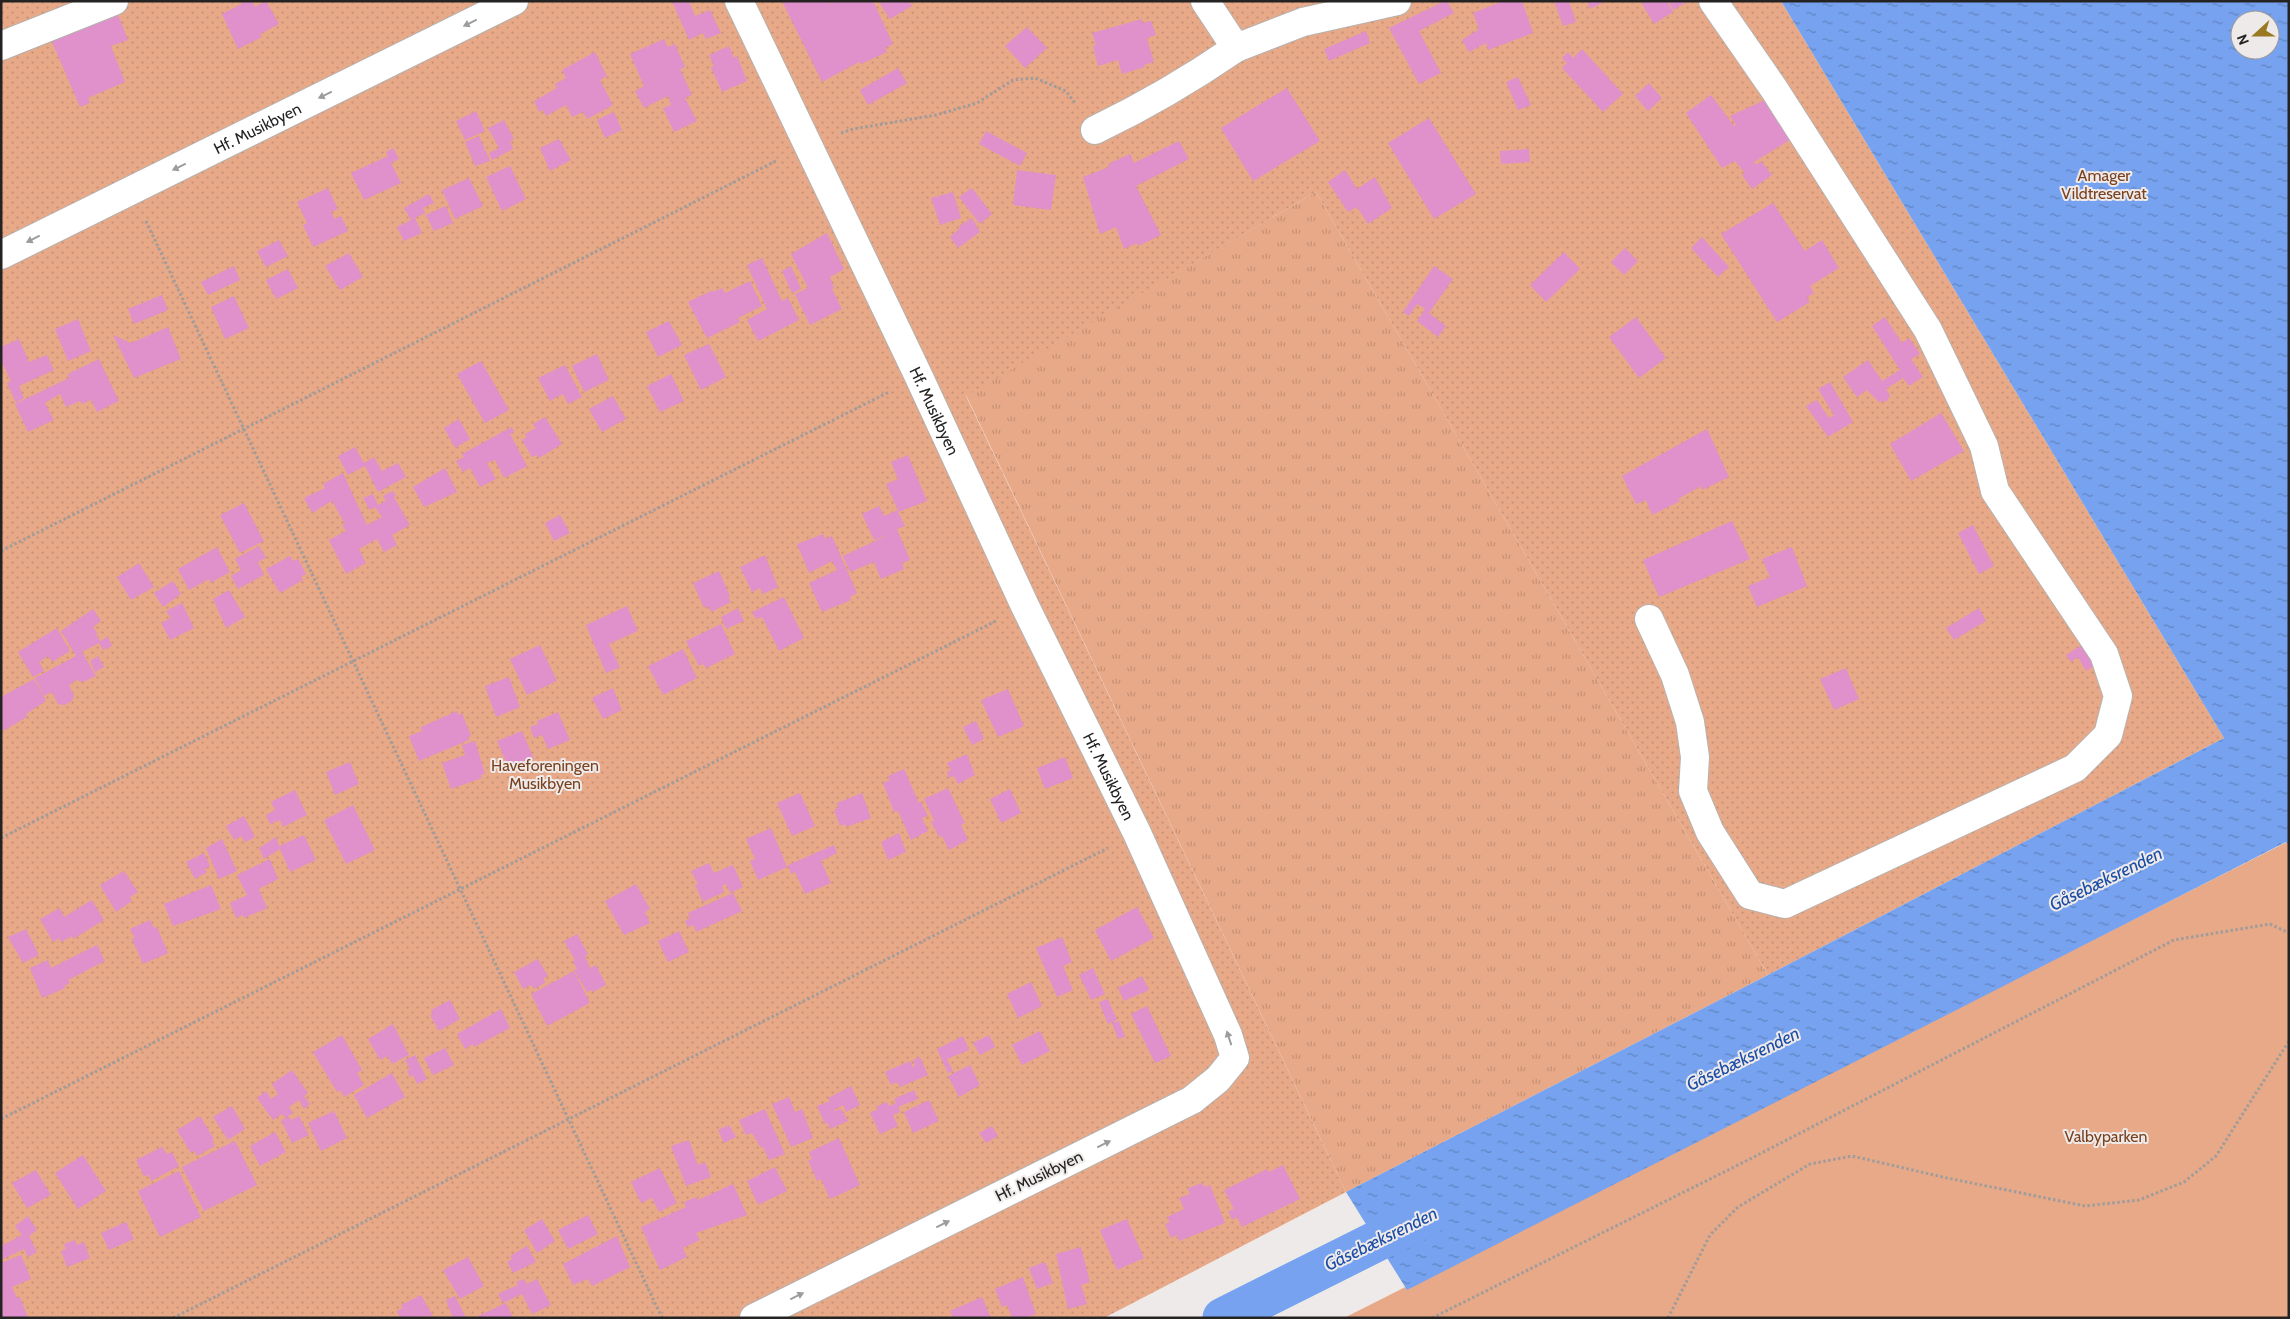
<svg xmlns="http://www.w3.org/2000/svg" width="2290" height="1319" viewBox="0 0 2290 1319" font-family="Cabin,sans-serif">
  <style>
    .grass { fill: url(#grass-tufts) }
    .park { fill: #e8a988 }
    .garden { fill: url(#garden-dots) }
    .water { fill: url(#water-ripples); fill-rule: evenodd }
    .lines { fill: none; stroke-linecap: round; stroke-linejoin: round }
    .canal { stroke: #76a2ef; stroke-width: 41 }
    .building { fill: #e090cb }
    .minor-casing { stroke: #b5b2b0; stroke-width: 30 }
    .path { stroke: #9f9c9b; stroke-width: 3; stroke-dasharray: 2.5 2.5; stroke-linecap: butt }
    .minor { stroke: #fff; stroke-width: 28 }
    .oneway { fill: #9c9c9c }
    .labels { text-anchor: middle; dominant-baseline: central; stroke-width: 4; stroke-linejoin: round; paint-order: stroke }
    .street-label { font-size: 16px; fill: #242322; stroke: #eeeae9 }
    .park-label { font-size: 16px; fill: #7a411f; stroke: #eeeae9 }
    .water-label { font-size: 18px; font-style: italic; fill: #1b4da6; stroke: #eeeae9 }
  </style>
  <defs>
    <pattern id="grass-tufts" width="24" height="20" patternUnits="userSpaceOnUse" patternTransform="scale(1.25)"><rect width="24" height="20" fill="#e8a988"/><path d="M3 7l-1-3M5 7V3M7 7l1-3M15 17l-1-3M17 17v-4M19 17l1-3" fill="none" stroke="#c79175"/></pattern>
    <pattern id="garden-dots" width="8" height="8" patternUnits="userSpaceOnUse" patternTransform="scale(1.25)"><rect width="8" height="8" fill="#e8a988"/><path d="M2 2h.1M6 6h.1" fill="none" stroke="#c79175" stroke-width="1.8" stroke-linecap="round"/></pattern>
    <pattern id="water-ripples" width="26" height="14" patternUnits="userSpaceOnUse" patternTransform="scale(1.25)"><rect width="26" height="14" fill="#76a2ef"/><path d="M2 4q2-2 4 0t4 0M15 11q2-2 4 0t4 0" fill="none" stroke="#6184c1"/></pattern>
  </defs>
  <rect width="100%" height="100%" fill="#eeeae9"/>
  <!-- grass -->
  <path class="grass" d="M1316 192 1768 975 1346 1192 966 395Z"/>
  <!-- park -->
  <path class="park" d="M2289 841V1318H1344Z"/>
  <!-- garden -->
  <path class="garden" d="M1 1H1781L2224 738 1768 975 1316 192 966 396 1346 1192 1104 1318H1Z"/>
  <!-- water -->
  <path class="water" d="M1781 1H2289V846L2286 842 1407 1290 1346 1192 1768 975 2224 738ZM2240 20H2270V50H2240Z"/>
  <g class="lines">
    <!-- canal -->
    <path class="canal" d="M1223 1318 1427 1216"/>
  </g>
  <!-- building -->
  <path class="building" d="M242 1H252L255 7 266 1 279 24 260 34 262 37 238 49 222 14 243 3Z
    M672 1H689L695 16 710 10 721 33 706 39 703 33 689 40Z
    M782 1H830L831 4 835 1H873L893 44 885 48 887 52 861 64 859 62 822 82Z
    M884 1H909L912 6 890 19 880 4Z
    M1445 1H1447L1454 13 1419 31 1441 73 1419 84 1389 28Z
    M1503 1H1522L1533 33 1488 50 1486 43 1469 52 1462 40 1479 29 1473 13Z
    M1554 1H1569L1576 22 1563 26Z
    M1587 1H1606L1590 9Z
    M1646 1H1667L1673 12 1654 24 1642 4Z
    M1669 1H1689L1673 10Z
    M116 10 128 40 111 46 125 82 88 98 90 103 80 107 50 37Z
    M1142 19V23L1151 21 1156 35 1147 38 1154 62 1144 65 1145 67 1122 74 1118 60 1098 66 1093 46 1096 45 1092 33Z
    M1027 27 1047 48 1025 68 1005 46Z
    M1366 31 1370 43 1329 61 1324 49Z
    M664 39 668 47 675 44 685 67 680 69 692 95 685 98 697 121 674 132 663 108 671 105 668 96 644 108 635 91 644 86 630 54Z
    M729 46 734 58 737 56 747 81 722 92 711 67 714 66 709 55Z
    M1582 49 1623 94 1603 112 1562 68 1567 63 1562 58 1568 52 1573 58Z
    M595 52 607 76 600 80 613 105 587 119 583 112 572 117 566 105 546 116 543 110 539 112 534 101 557 88 555 84 566 78 562 70Z
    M898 68 907 83 868 105 860 90Z
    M1518 77 1531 105 1518 110 1506 82Z
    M1649 83 1662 98 1648 111 1635 96Z
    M1287 88 1320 141 1253 181 1221 128Z
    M1711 95 1734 126 1736 125 1730 116 1765 100 1790 140 1754 162 1756 165 1761 161 1772 175 1752 189 1742 175 1745 173 1735 161 1722 168 1686 113Z
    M476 111 485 131 465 140 456 121Z
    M614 112 622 130 605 138 597 120Z
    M1429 118 1476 194 1434 219 1388 143Z
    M504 120 514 139 510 141 513 149 492 160 489 153 499 148 488 128Z
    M986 131 1027 153 1020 166 979 144Z
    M479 136 490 161 475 166 465 142Z
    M559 139 571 160 550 171 540 148Z
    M1179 141 1189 159 1136 186 1161 235 1138 246 1137 243 1124 249 1116 227 1100 234 1083 177 1109 167 1108 164 1130 154 1134 163Z
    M393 148 399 159 391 163 401 183 364 200 351 173 388 156 386 152Z
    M1529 149 1530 162 1501 164 1500 151Z
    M510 166 526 199 502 211 486 177Z
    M1017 170 1056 175 1051 210 1013 205Z
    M1345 170 1357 189 1375 177 1392 208 1368 224 1357 207 1348 212 1328 182Z
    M469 178 483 206 455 219 442 190Z
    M328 188 338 209 331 212 335 219 341 216 348 231 313 247 303 225 307 223 297 202Z
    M972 188 992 214 980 224 959 197Z
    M953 192 961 218 940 225 931 198Z
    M429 194 434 203 423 208 425 213 415 218 422 233 404 241 397 227 411 220 404 208Z
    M1773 203 1805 251 1822 240 1839 268 1810 286 1814 293 1807 297 1810 302 1777 322 1721 234Z
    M446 206 453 223 434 231 426 215Z
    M972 218 980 232 958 248 950 237 960 228 959 226Z
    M827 233 844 269 830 277 834 288 832 289 842 309 810 325 795 294 808 288 791 254Z
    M1702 237 1729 267 1718 277 1691 248Z
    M279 240 288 256 266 267 257 251Z
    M1625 248 1638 261 1624 275 1611 262Z
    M1564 252 1580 269 1546 302 1530 285Z
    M349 253 363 277 340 290 325 266Z
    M762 258 782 301 788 298 799 320 758 341 747 320 767 309 747 265Z
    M234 266 240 280 208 295 201 282Z
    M791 266 801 289 792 293 782 271Z
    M1434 266 1453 279 1429 313 1446 326 1438 337 1417 321 1425 309 1417 304 1409 316 1403 312Z
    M288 269 298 288 276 299 266 280Z
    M750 281 762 306 738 318 740 322 707 338 688 302 713 290V292L722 288 725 293Z
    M162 295 168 310 134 324 128 309Z
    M234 296 249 328 225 339 211 307Z
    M1636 317 1666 358 1639 378 1609 337Z
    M1885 317 1902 343 1909 338 1920 354 1911 359 1923 377 1909 386 1903 378 1886 389 1890 395 1887 401 1879 402 1867 390 1857 397 1843 377 1868 360 1882 381 1900 370 1872 326Z
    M78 319 91 351 68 361 55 329Z
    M669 321 682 345 658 357 646 332Z
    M168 327 181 359 134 378 113 335 131 343Z
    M19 339 29 362 47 355 54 370 19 386 24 398 16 403 7 383 11 381 1 360V347Z
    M709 344 726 377 701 390 684 355Z
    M597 354 609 380 584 392 572 366Z
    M99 359 119 401 97 412 91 400 82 404 80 401 66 407 60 394 45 403 54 420 28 432 15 404 69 378 68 374Z
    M481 361 509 410 485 423 457 374Z
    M565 365 582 397 568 404 563 394 550 401 538 378Z
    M671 374 684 401 660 412 647 386Z
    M1830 382 1853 422 1828 437 1806 406 1817 400 1829 418 1834 415 1818 389Z
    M613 396 626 419 602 432 589 409Z
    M1941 413 1964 451 1911 481 1890 444Z
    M545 417 562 444 539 458 537 455 532 457 522 440 527 437 525 434 536 428 533 424Z
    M459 419 470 439 455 448 444 428Z
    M512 427 514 432 510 434 527 466 504 478 495 460 487 463 496 479 480 487 470 468 463 472 456 461 464 457 462 454Z
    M1707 429 1729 477 1702 490 1701 486 1678 499 1680 501 1652 515 1646 500 1636 504 1622 476Z
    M355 447 364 463 374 457 382 471 398 463 406 477 378 492 365 466 348 475 338 456Z
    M908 455 927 501 898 512 905 526 897 529 910 560 902 563 904 569 881 579 874 562 850 572 843 556 888 535 874 540 862 514 879 506 884 516 898 510 886 484 898 479 891 462Z
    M445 468 457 492 424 507 413 487Z
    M343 473 367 525 382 517 375 507 370 510 363 498 373 494 378 505 386 501 383 496 393 491 396 496 394 497 410 525 392 535 397 545 384 552 377 539 359 549 366 563 346 574 329 540 346 531 342 525 345 524 332 501 312 513 304 498 325 488 323 484Z
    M244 503 264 541 240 553 220 515Z
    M560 515 570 533 554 541 545 523Z
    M1732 521 1750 559 1659 597 1643 560Z
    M1973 525 1994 566 1979 574 1958 533Z
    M823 534 825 539 832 536 857 593 850 597 851 600 822 612 809 583 837 570 832 561 809 573 797 544Z
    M259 546 266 558 258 562 264 575 238 589 231 576 241 570 235 559Z
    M217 547 230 572 210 583 209 579 189 590 178 569Z
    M1792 547 1807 586 1757 607 1748 586 1770 577 1762 559Z
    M765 555 778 587 763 594 760 588 752 592 740 567Z
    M290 556 293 561 298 559 306 574 301 577 303 580 280 593 266 569Z
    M139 563 154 587 131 600 117 577Z
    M719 571 730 596 728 597 731 602 711 612 708 606 704 608 693 583Z
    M173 581 181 594 163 607 154 593Z
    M229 590 245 617 226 628 213 599Z
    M784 597 804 638 779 651 762 617 756 619 752 612Z
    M182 603 194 628 170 640 161 623 171 618 166 611Z
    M627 606 638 631 609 644 620 667 606 673 586 625Z
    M738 608 744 621 726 629 721 617Z
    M1979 608 1986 621 1954 640 1946 628Z
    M93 609 101 621 93 627 98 634H96L100 641 108 637 112 646 103 650 99 643 82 652 96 676 83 682 77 680 69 685 74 696 72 701 64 705 58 704 52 692 44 696 35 678 76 656 61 631Z
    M721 624 735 654 706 668 703 664 699 666 686 641Z
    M57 628 70 651 52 662 48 656 39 662 44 671 33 677 18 652Z
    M2085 643 2097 664 2086 671 2078 657 2071 662 2066 655Z
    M540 645 557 681 527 695 510 659Z
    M683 649 697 678 663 695 648 666Z
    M98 656 104 667 95 672 90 661Z
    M1846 668 1859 699 1834 710 1820 679Z
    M509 677 520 707 496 717 485 686Z
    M34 679 46 701 26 714 27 717 3 731 1 727V697Z
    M613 688 622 710 603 719 592 698Z
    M1008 689 1024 726 998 737 981 700Z
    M457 711 458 715 462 713 471 736 468 737 469 740 419 761 409 736 422 731 421 727Z
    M558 712 570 740 548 749 542 735 534 738 530 727 538 724 537 721Z
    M976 721 984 739 972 745 963 727Z
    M522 731 534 759 509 769 497 741Z
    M475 741 485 774 480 775 482 778 451 789 442 763 465 755 462 745Z
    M967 754 975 775 958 784 954 776 949 778 947 772 951 770 947 763Z
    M1065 757 1073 778 1045 789 1037 768Z
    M350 762 359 784 335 795 326 772Z
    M904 769 919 803 921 802 928 816 922 818 928 831 911 840 898 811 894 812 883 783 890 780 888 776Z
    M948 788 965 823 961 825 968 840 949 850 942 836 939 837 931 822 934 820 924 799Z
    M1010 789 1021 813 1001 823 990 799Z
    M295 790 307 815 283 827 280 820 270 824 266 815 275 810 271 802Z
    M800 793 815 826 792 836 777 803Z
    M862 793 871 818 846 827 845 824 840 826 834 810 838 808 837 803Z
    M353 805 375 850 346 864 324 820Z
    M244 816 255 837 245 842 241 836 234 840 226 826Z
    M771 828 787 867 758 880 750 861 755 859 746 839Z
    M899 833 906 852 888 860 881 842Z
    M304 835 316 860 290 872 280 849 264 859 259 848 276 837 279 846Z
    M222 839 237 871 219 879 206 848Z
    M834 845 837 853 821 861 831 883 805 894 795 872 791 874 788 865Z
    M204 853 210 866 205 869 207 872 195 879 186 862Z
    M270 859 278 879 259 889 267 908 244 918 243 915 236 918 230 903 247 895 237 875Z
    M709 863 714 873 733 865 743 887 730 893 726 884 722 886 724 892 703 902 695 885 698 884 691 871Z
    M124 871 138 892 130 897 132 901 116 912 100 885Z
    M636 884 650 909 645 912 650 923 624 935 605 901Z
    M211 885 221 909 173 926 164 904Z
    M733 893 742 911 696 932 693 925 688 927 685 921 690 918 688 913Z
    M92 900 104 920 73 939 72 936 61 942 59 938 53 942 40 919 60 908 64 917Z
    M1137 907 1154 938 1111 961 1095 930Z
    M150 920 154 928 157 927 168 953 143 964 132 939 135 938 130 929Z
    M26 929 39 955 23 963 8 937Z
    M679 931 689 952 668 962 658 941Z
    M577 934 588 954 585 956 590 968 596 965 606 985 593 992 592 990 587 992 574 970 577 969 573 961 575 960 564 941Z
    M1062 937 1072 962 1063 966 1073 990 1057 997 1036 948Z
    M97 945 105 961 68 980 70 983 64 986 65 988 42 998 30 968 48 960 51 968Z
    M538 959 548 976 544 978 545 983 534 989 531 985 523 989 514 972Z
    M1093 968 1105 994 1091 1000 1079 975Z
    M574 971 590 1003 547 1026 531 994Z
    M1142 976 1149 990 1124 1001 1118 988Z
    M1031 982 1042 1006 1018 1018 1007 994Z
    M1108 999 1117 1020 1108 1024 1099 1002Z
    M450 1000 460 1019 439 1031 430 1015 433 1014 431 1010Z
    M1147 1006 1171 1056 1155 1063 1131 1014Z
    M501 1009 510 1028 474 1047 473 1044 465 1049 457 1034Z
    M1119 1021 1125 1037 1118 1039 1112 1023Z
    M393 1024 409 1055 392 1064 387 1056 380 1060 368 1039Z
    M1040 1031 1050 1051 1022 1065 1012 1045Z
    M342 1035 362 1070 357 1073 364 1085 344 1097 340 1090 337 1092 313 1052Z
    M989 1035 995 1047 980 1055 973 1043Z
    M963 1036 969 1050 947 1059 953 1071 948 1073 937 1049Z
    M445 1048 454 1065 433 1075 424 1058Z
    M415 1055 427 1079 417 1084 413 1075 410 1077 407 1071 410 1069 405 1060Z
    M920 1057 928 1075 900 1087 897 1082 891 1085 885 1072 910 1061 913 1067 915 1066 913 1060Z
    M970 1065 980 1085 959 1097 948 1076Z
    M292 1070 308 1093 304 1096 310 1104 304 1109 299 1100 289 1107 293 1113 285 1118 282 1114 273 1120 257 1098 266 1091 271 1099 278 1094 272 1084Z
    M392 1073 405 1097 367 1118 354 1095Z
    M851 1086 860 1105 846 1112 843 1105 834 1110 835 1111 841 1109 848 1121 830 1129 828 1123 825 1124 817 1106 830 1101 828 1098Z
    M914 1090 918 1099 898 1107 900 1112 893 1115 898 1126 880 1134 870 1113 878 1109 877 1106 887 1102 889 1106 896 1103 894 1099Z
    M789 1097 795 1112 802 1109 813 1138 791 1147 772 1104Z
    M929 1100 939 1121 913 1133 904 1112Z
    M232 1106 245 1129 228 1140 213 1117Z
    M765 1109 785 1154 769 1160 763 1147 761 1148 752 1133 746 1135 739 1120Z
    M334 1111 347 1138 321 1151 308 1123Z
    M200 1116 214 1139 212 1140 215 1146 197 1156 194 1151 191 1153 177 1130Z
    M299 1116 309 1135 292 1143 281 1120 289 1117 291 1120Z
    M729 1125 736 1137 724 1143 718 1130Z
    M992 1126 998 1136 986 1143 979 1133Z
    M275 1132 286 1152 260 1166 250 1146Z
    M839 1138 860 1185 830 1199 821 1179 817 1181 808 1160 812 1159 809 1152Z
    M689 1140 698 1165 705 1162 711 1177 686 1186 671 1146Z
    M235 1141 257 1185 204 1211 182 1167Z
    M162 1147 167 1154 172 1152 179 1166 151 1181 149 1175 144 1176 136 1160Z
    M83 1155 106 1191 78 1209 55 1173Z
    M1283 1165 1300 1199 1242 1227 1237 1217 1232 1220 1228 1211 1234 1209 1224 1190 1267 1169 1269 1172Z
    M775 1167 787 1191 758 1205 747 1181Z
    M660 1168 677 1203 659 1212 652 1198 641 1203 631 1182Z
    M36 1170 51 1195 27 1208 12 1183Z
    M179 1171 201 1217 160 1237 138 1191Z
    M1202 1183 1204 1187 1210 1185 1225 1223 1179 1241 1177 1235 1171 1238 1165 1224 1170 1222 1167 1217 1184 1209 1179 1198 1190 1194 1188 1188Z
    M733 1184 747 1215 696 1233 700 1240 683 1248 687 1257 660 1270 641 1227 686 1207 684 1202 697 1197 698 1200Z
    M588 1215 598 1234 568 1249 558 1230Z
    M28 1216 37 1230 29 1236 37 1252 28 1257 24 1249 1 1260V1246L22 1235 15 1226Z
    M542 1219 555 1241 537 1253 524 1230Z
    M1127 1219 1144 1258 1117 1270 1100 1230Z
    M126 1222 134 1239 109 1250 101 1233Z
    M617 1236 630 1267 592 1286 588 1279 573 1285 563 1264Z
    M75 1240 77 1245 84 1242 90 1258 67 1267 61 1251 66 1249 64 1244Z
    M527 1246 536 1262 513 1273 507 1262 512 1259 510 1256Z
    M1081 1247 1090 1282 1081 1285 1087 1304 1068 1309 1056 1254Z
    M21 1255 31 1279 12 1287 17 1298 20 1297 28 1318H1V1263Z
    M468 1257 484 1286 460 1299 443 1270Z
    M1045 1262 1053 1283 1037 1289 1029 1268Z
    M1023 1277 1036 1314 1025 1318H1012L1007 1305 1002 1307 995 1289Z
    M524 1279 527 1284 537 1279 551 1305 532 1314 522 1294 503 1303 498 1294 518 1285 516 1282Z
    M421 1295 433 1316 400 1318 397 1311 403 1308 401 1305Z
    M455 1296 466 1318H453L446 1300Z
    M982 1297 991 1318H953L950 1311Z
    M506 1303 513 1318H479L478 1316Z"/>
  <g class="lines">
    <defs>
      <g id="minor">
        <path id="s1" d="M739 1 919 377 1025 606 1137 833 1228 1035 1235 1058 1218 1079 1192 1100 754 1318"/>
        <path d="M1205 1 1236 48 1303 22 1397 1"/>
        <path d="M1 46 114 1"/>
        <path d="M1095 130C1145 106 1191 79 1236 48"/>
        <path id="s2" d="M1 255 514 1"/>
        <path d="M1649 619 1675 675 1690 722 1695 757 1693 791 1710 832 1750 895 1785 904 2075 768 2108 735 2118 696 2104 654 1995 491 1984 446 1928 330 1774 89 1713 1"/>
      </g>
    </defs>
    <!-- minor casing -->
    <use href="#minor" class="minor-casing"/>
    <!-- path -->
    <path class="path" d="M841 133 853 129 936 115 977 103 1013 80 1035 78 1066 91 1075 103
      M146 221 662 1318
      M1 551 778 160
      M1 838 889 392
      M1 1119 996 621
      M173 1318 1108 848
      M1432 1318 1746 1161 2174 940 2270 924 2289 933
      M1668 1318 1710 1235 1738 1207 1810 1164 1852 1156 1947 1178 2085 1206 2139 1200 2184 1182 2216 1156 2289 1041"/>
    <!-- minor -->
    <use href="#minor" class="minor"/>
  </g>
  <!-- one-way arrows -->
  <defs><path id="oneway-solid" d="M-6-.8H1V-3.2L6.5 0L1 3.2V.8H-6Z" transform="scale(1.25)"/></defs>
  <g class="oneway">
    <use href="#oneway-solid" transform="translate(470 23) rotate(154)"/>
    <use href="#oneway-solid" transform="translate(325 95) rotate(154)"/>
    <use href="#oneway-solid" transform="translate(179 167) rotate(154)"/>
    <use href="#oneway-solid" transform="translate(33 239) rotate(153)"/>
    <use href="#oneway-solid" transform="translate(1229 1038) rotate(-108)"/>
    <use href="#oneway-solid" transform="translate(1104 1144) rotate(-26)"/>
    <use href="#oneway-solid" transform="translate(943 1224) rotate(-26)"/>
    <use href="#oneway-solid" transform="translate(797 1296) rotate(-26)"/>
  </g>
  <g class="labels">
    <!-- street labels -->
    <g class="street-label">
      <text stroke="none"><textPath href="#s2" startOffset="286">Hf. Musikbyen</textPath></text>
      <text stroke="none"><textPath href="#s1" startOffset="454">Hf. Musikbyen</textPath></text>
      <text stroke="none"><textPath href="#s1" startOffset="859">Hf. Musikbyen</textPath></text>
      <text transform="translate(1039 1176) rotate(-26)">Hf. Musikbyen</text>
    </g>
    <!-- park labels -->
    <g class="park-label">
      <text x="2104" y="175">Amager<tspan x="2104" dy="18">Vildtreservat</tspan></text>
      <text x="545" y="765">Haveforeningen<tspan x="545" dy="18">Musikbyen</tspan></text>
      <text x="2106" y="1136">Valbyparken</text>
    </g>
    <!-- water labels -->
    <g class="water-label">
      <text transform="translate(2106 879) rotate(-26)">Gåsebæksrenden</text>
      <text transform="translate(1743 1059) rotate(-26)">Gåsebæksrenden</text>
      <text transform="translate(1381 1239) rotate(-26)">Gåsebæksrenden</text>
    </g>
  </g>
  <!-- border -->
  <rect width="2290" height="1319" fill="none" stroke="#242322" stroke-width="5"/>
  <!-- north arrow -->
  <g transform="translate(2255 35) rotate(249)"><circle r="24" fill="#eeeae9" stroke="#9d9a99"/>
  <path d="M0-4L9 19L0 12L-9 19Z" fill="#9a7923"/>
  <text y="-8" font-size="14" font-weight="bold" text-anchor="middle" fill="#242322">N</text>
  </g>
</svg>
